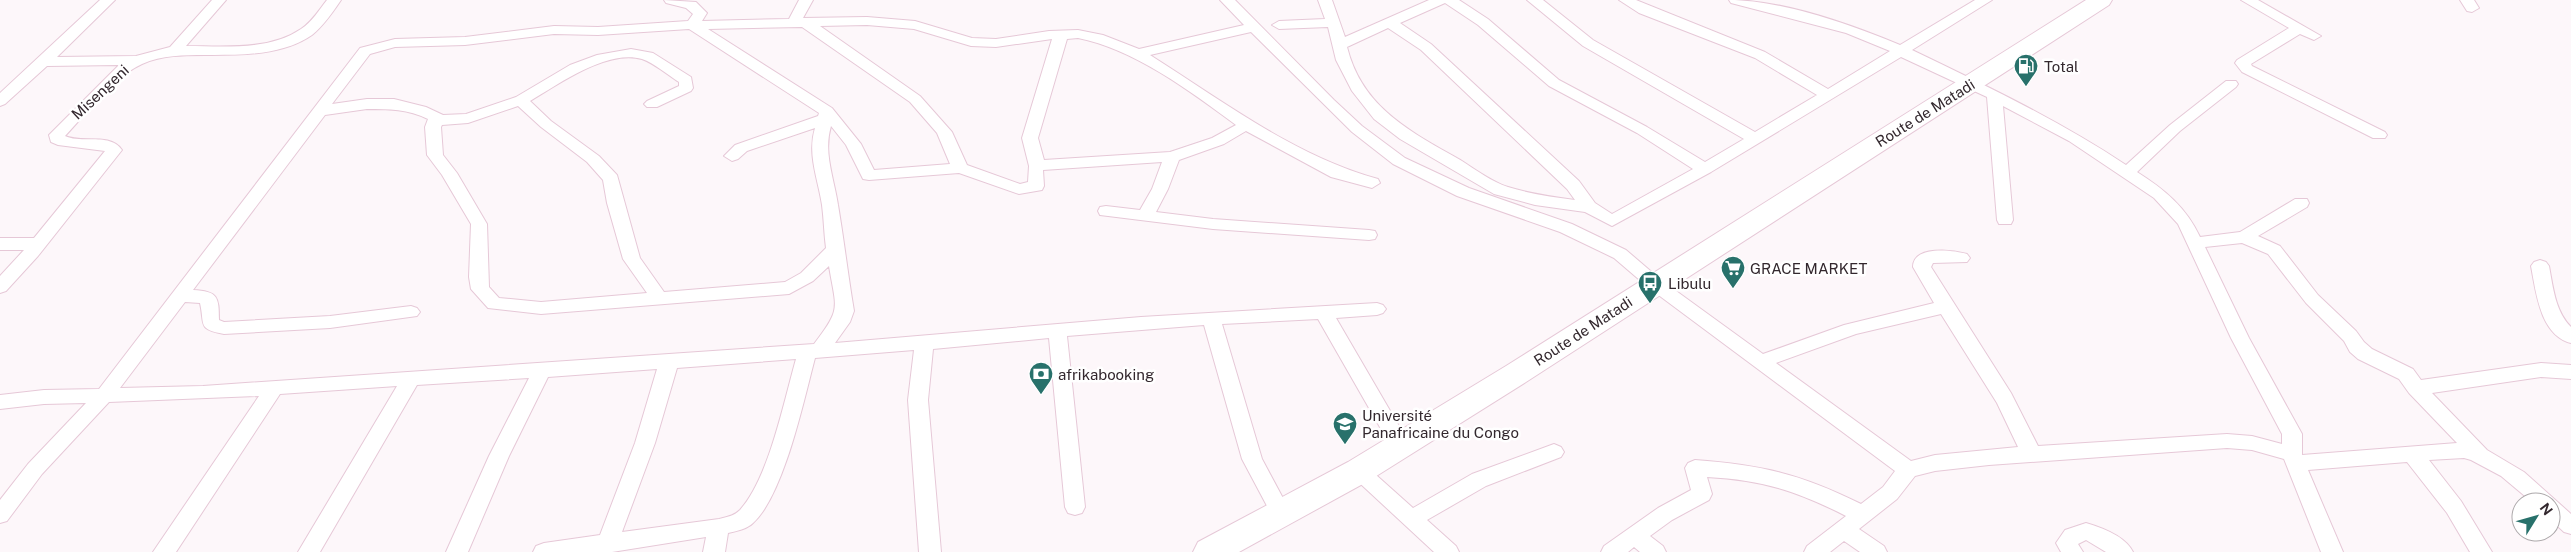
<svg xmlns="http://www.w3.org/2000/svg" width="2571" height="552" viewBox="0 0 2571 552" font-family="'Public Sans',sans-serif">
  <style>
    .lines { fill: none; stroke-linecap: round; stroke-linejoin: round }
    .street-casing { stroke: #e6c8d7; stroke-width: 2 }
    .highway-casing { stroke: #e6c8d7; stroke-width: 2 }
    .street { fill: #fff; fill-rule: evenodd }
    .highway { fill: #fff; fill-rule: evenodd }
    .labels { text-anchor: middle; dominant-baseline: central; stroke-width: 5; stroke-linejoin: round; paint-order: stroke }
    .poi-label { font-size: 15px; fill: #33282e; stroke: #fff; text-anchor: start }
    .street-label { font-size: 15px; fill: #33282e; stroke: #fff }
  </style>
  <rect width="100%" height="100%" fill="#fdf7fa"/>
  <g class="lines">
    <defs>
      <path id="street" d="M100 0H115L57 57 136 56 170 47 212 0H226L186 46C223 46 269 51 301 29 312 22 319 10 327 0H341C333 12 323 26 312 35 282 56 239 55 205 55 184 55 162 55 142 64 113 77 87 113 65 136 81 144 110 132 122 150L38 256 6 291 0 293V276L24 250H0V238H34L105 151 58 145 51 142 49 135 119 65 47 66 5 104 0 106V93Z
        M664 0 696 2 707 13 702 21 789 19 799 0H813L803 18 867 17 915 21 972 38 996 39 1049 31 1078 30 1103 35 1139 49 1244 25 1220 0H1235L1334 100 1362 126 1405 158 1469 188 1572 224 1626 250 1661 280 1763 354 1844 325 1934 303 1913 267C1913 245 1953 250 1967 254L1970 258 1967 262 1933 263 1931 267 2011 393 2038 446 2227 434 2252 436 2282 444V434L2231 338 2178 224 2154 198 2069 141 2003 106 2013 220 2011 224H1999L1997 220 1987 97 1901 57 1711 172 1612 226 1585 212 1535 205 1494 194 1400 139 1374 119 1352 91 1336 60 1328 27 1279 29 1272 25 1279 21 1325 19 1318 0H1332L1345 37 1429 0H1459L1488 19 1559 80 1647 127 1705 162 1744 139 1583 46 1527 0H1543L1593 40 1755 132 1817 95 1755 58 1639 13 1619 0H1636L1765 52 1828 89 1890 51 1846 33 1731 3 1729 0C1781 0 1852 25 1900 45L1975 0H1992L1912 50C1985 85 2058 120 2126 165L2170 125 2226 81H2236L2238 84 2236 87 2180 131 2137 172C2164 189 2186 207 2200 237L2240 232 2295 199H2307L2309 203 2307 207 2258 236 2280 246 2318 295 2356 331 2364 342 2372 349 2413 369 2421 380 2541 363 2571 365V379L2541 377 2432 393 2487 450 2524 472 2571 514V534L2564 532 2551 520V502H2532L2501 476 2471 460 2464 458 2429 460 2461 501 2492 552H2470L2447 513 2407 462 2308 470 2343 552H2321L2284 459 2252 450 2227 448 1989 465 1935 471 1915 476 1897 499 1859 529 1884 546 1887 552H1860L1844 541 1830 552H1804L1807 546 1846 516C1797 491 1763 480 1707 477L1712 494 1709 500 1672 520 1650 536 1663 546 1666 552H1640L1634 547 1628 552H1601L1604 546 1658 508 1691 490 1685 468 1688 463 1695 460C1762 465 1801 474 1861 504L1883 487 1895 471 1649 288 1614 258 1560 232 1457 196 1393 164 1352 132 1251 32 1150 55C1223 101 1294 156 1378 179L1380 183 1372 188 1331 177 1246 131 1224 144 1179 160 1168 189 1156 212 1213 219 1369 230 1375 231 1377 235 1375 239 1369 240 1213 229 1100 215 1098 211 1100 207 1106 206 1140 210 1152 189 1162 162 1043 170 1044 186 1042 190 1019 194 959 173 869 180 863 179 846 145 831 126C823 153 834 178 838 205 844 240 848 276 854 311L850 322 835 343 1141 317 1377 303 1383 305 1386 309 1383 313 1377 315 1336 318 1410 445 1407 450 1400 453 1393 450 1318 319 1222 324 1262 459 1292 515 1289 521 1282 523 1275 521 1242 459 1204 325 1067 336 1085 507 1082 513 1075 515 1068 513 1065 507 1049 338 933 349 928 400 941 552H919L908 400 914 350 815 358C804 399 784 495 753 523 747 529 737 531 728 533L725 552H703L706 537 612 552H533L536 546 544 543 600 535 635 443 657 369 548 377 509 456 468 552H446L489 456 529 378 417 385 320 552H298L397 386 280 394 176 552H153L259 396 109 402 42 474 7 521 0 523V500L28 464 86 403 44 404 0 409V395L44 390 99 389 360 48 395 39 465 37 554 26 598 27 688 21 693 14 686 8 666 3ZM1445 3 1478 25 1549 86 1637 133 1693 169 1612 214 1595 203 1579 181 1431 44 1400 23ZM867 25 914 29 971 46 996 47 1052 39 1022 138 1029 166 1028 182 1020 184 967 165 952 132 920 96 820 26ZM802 27 910 102 937 133 950 164 874 170 861 144 832 108 708 29ZM1388 28 1421 50 1567 189 1575 200C1553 197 1530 194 1508 187 1492 182 1476 170 1462 161 1411 132 1362 108 1347 47ZM689 29 819 113 818 116 735 145 724 156 732 161 738 159 747 151 815 128C807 154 818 179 822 205 824 220 824 234 826 248L801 273 785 282 664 292 640 258 617 175 599 156 551 121 530 101C559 84 607 49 642 59 654 63 668 75 679 82V86L647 101 644 104 647 107H657L691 91 693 88 691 77 653 53 631 49 597 55 570 65 516 97 466 114 443 115 426 107 394 99H367L332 104 370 54 395 47 465 45 554 34 598 35ZM1078 38C1134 49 1190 91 1236 125L1212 138 1170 152 1044 160 1038 138 1067 39ZM518 106 541 127 587 162 603 180 607 203 623 259 647 293 541 302 499 298 489 287 487 224 457 173 443 155 441 127 442 125 468 123ZM367 109C389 109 408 109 428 119L425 127 427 155 442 175 471 224 469 277 471 289 488 308 541 314 789 294 813 281 829 266C836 309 842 308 814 344L203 386 120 388 185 302 200 303C205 325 197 329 224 334L330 328 417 316 420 312 417 308 411 306 330 316 224 322 219 320C219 297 218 291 193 290L325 115ZM2242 243 2268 254 2306 303 2344 341 2350 352 2358 359 2399 379 2409 393 2457 443 2302 455V434L2249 338 2205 247ZM1941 314 1997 403 2018 447 1935 455 1911 461 1776 363 1856 334ZM796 359C784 401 769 478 740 510 734 516 727 517 719 519L622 532 655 443 677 368Z
        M2241 0H2258L2321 36 2314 40 2300 34 2251 64 2252 66 2385 132 2387 135 2385 138H2373L2242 72 2235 63 2237 60 2289 28Z
        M2460 0H2474L2479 8 2472 12 2467 11Z
        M2540 260 2546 262 2549 266C2553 287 2555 311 2571 327V343C2540 335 2536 292 2531 266L2534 262Z
        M1554 444 1561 447 1564 452 1561 457 1486 486 1427 520 1456 546 1459 552H1434L1352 476 1349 471 1352 466 1359 463 1366 466 1413 508 1472 474Z
        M2086 523C2103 528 2125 536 2133 552H2106L2086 540 2078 544 2083 552H2061L2056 543 2065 530Z"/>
      <path id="highway" d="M2086 0H2112L2109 5 1526 382 1370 480 1239 552H1193L1198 542 1348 462 1506 366Z"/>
    </defs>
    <!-- street casing -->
    <use href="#street" class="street-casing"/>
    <!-- highway casing -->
    <use href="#highway" class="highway-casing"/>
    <!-- street -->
    <use href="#street" class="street"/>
    <!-- highway -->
    <use href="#highway" class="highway"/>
  </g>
  <!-- icons -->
  <defs>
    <symbol id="fuel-pin" viewBox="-11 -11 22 30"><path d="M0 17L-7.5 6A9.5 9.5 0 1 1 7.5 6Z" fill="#28716b" stroke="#fff"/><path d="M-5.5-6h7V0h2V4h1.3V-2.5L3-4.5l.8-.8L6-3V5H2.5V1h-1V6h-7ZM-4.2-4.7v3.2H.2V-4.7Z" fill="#fff"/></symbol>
    <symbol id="supermarket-pin" viewBox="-11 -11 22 30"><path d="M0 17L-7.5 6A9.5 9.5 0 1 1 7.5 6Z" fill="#28716b" stroke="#fff"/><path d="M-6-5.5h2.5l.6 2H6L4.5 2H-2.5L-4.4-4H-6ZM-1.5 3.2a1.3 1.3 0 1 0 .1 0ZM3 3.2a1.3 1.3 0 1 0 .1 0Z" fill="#fff"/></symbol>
    <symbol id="bus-pin" viewBox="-11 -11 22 30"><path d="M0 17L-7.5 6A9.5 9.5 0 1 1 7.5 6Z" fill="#28716b" stroke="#fff"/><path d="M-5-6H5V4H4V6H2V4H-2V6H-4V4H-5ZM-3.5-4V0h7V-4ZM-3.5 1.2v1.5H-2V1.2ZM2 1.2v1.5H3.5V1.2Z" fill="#fff"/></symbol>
    <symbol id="bank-pin" viewBox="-11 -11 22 30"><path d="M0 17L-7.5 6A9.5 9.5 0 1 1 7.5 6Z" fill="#28716b" stroke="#fff"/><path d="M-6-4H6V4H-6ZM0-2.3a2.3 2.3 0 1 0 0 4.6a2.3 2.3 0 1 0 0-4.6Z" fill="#fff"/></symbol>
    <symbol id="university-pin" viewBox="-11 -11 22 30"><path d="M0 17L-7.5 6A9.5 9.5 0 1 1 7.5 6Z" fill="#28716b" stroke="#fff"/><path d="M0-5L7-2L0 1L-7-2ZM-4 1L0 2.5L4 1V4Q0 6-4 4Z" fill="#fff"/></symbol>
  </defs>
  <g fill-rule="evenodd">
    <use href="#fuel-pin" x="2012" y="52" width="28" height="38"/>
    <use href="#supermarket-pin" x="1719" y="254" width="28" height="38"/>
    <use href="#bus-pin" x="1636" y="269" width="28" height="38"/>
    <use href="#bank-pin" x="1027" y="360" width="28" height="38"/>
    <use href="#university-pin" x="1331" y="410" width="28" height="38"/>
  </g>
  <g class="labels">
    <!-- poi labels -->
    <g class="poi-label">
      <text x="2044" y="66">Total</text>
      <text x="1750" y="268">GRACE MARKET</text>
      <text x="1668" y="283">Libulu</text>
      <text x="1058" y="374">afrikabooking</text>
      <text x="1362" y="415">Université<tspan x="1362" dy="17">Panafricaine du Congo</tspan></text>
    </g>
    <!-- street labels -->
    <g class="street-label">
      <text transform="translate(100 92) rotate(-43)">Misengeni</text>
      <text transform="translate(1925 113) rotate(-32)">Route de Matadi</text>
      <text transform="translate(1583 331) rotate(-33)">Route de Matadi</text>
    </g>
  </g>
  <!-- north arrow -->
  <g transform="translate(2536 517) rotate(53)"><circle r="24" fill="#ffffff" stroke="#ada9ab"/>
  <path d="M0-4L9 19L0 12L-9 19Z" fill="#28716b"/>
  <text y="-8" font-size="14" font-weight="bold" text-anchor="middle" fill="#33282e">N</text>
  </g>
</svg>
